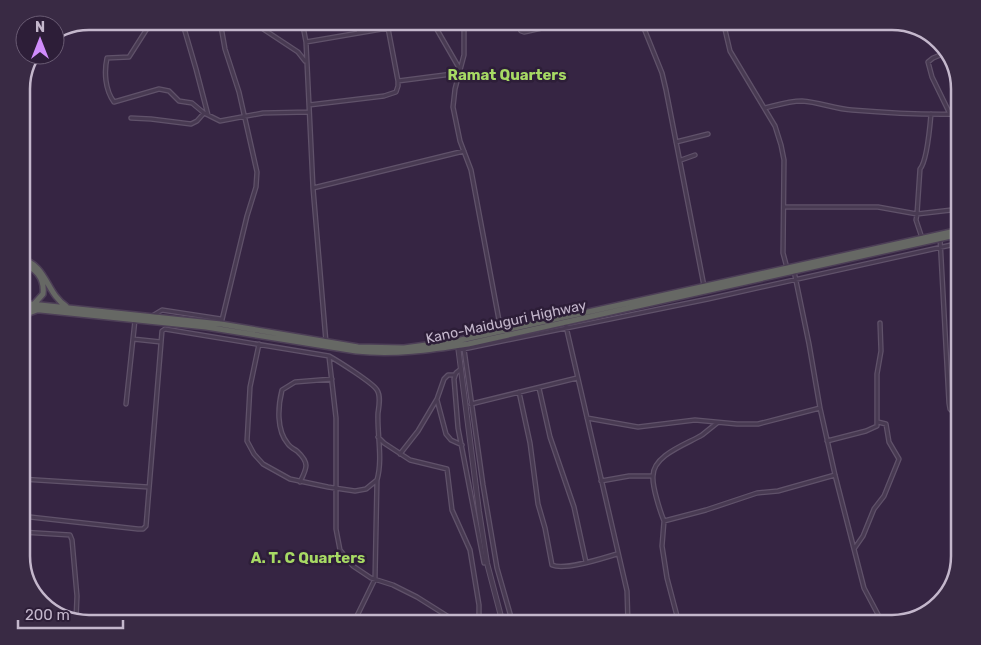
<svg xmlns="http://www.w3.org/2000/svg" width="981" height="645" viewBox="0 0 981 645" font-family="Rubik,sans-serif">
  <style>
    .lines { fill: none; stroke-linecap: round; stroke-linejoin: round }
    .minor-casing { stroke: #60526a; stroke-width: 5.5 }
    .tertiary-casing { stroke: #60526a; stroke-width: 6 }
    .trunk-casing { stroke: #4d3f57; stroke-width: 8 }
    .minor { stroke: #483a52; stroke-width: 3 }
    .tertiary { stroke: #483a52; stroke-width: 4 }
    .trunk { stroke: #666864; stroke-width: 5 }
    .labels { text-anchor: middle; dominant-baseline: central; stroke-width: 5; stroke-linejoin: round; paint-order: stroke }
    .street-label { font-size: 14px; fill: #c4b7cc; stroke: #2d1e38 }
    .neighbourhood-label { font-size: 15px; font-weight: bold; fill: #a7da64; stroke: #2d1e38 }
    .rim { fill: none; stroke: #c4b7cc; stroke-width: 2.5 }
  </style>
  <rect width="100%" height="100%" fill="#362543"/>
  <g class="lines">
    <defs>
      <path id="minor" d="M156 21 150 24 129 57 107 58C104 72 105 90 114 102L159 89 169 91 179 101 192 103 204 113 220 121 263 113 309 112
        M182 21 196 69 208 115
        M220 21 225 49 239 92 257 172 256 187 247 216 221 324
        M251 21 298 52 305 61
        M302 21 306 42 313 188 326 342
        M358 21 359 33
        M464 21V55L455 89 453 107 460 141 471 170 501 331
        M516 21 521 31 524 32C543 28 562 23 582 23 605 23 615 28 640 21
        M641 21 662 73 666 90 704 286
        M723 21 730 51 775 126 781 145 784 160 783 253 787 268
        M465 23 473 21
        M306 42 388 28 413 21
        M948 52 933 58 928 62 932 77 950 114
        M398 81 460 73 458 66 432 21
        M309 105 384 96 396 92 398 86V81L388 28
        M765 108C777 105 789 101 802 101 819 102 835 109 852 110 888 113 924 115 960 114
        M931 114C930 126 927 161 920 169L917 214 960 209
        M131 118 151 119 191 124 197 121 204 113
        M676 142 708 134
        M681 160 695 155
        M313 188 464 151
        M784 207H878L917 214 916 220 922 238
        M940 238 949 403 950 409 960 419
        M956 244 960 261
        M794 271 809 344 820 408 835 475 864 588 883 624
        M152 316 162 310 221 319
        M565 322 627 591 628 624
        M133 339 161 342
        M259 344 250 387 247 441 254 454 263 464 290 479 328 487 355 491 366 489 377 480
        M464 349 483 485 497 568 513 624
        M459 350 708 299 960 243
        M329 357 336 418V529L340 550 353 566 371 578 393 585 417 597 460 624 474 622 479 616V605L470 550 452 510 447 469 410 460 384 443 378 437
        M461 369 456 373 454 379 458 428 484 563
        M539 388 550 437 574 507 586 562
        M519 392 530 443 538 504 545 528 552 565C565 571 603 558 617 554
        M437 400 446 434 451 440 462 445
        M126 404 135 320
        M471 404 577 378
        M587 418 638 427 695 420 737 424H758L820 408
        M717 423C712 427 707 431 702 435 687 444 653 455 653 476 652 486 660 511 664 521L706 510 757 493 778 491 835 475
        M827 441 866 431 877 426V374L881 351 880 323
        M400 454 418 431 437 399 444 379 448 375H455
        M21 479 148 487
        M601 481 629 476H653
        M300 482C307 468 310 463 297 451 294 449 290 447 288 444 276 430 278 406 282 390L295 382 332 379
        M21 516 138 529H143L146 526 162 331 165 329 329 356C338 361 373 383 377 390 381 396 379 406 378 413 377 435 383 459 377 480L375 579 353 624
        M664 521 662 546 667 578 677 616 673 624
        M21 532 70 535 72 540 77 596 76 620
        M854 549 863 536 874 509 884 496 899 459 889 442 886 424 878 422"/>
      <path id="tertiary" d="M458 346 479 511 487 563 503 624"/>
      <path id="trunk" d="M21 259C47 265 46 293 66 306
        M21 263C35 267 45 278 43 294L34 304
        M21 303 221 324 358 347 404 348 456 341 960 230
        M21 308 206 327 356 351C394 355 430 350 468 344L960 234
        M21 316 37 310"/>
    </defs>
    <!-- minor casing -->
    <use href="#minor" class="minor-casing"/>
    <!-- tertiary casing -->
    <use href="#tertiary" class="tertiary-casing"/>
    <!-- trunk casing -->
    <use href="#trunk" class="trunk-casing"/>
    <!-- minor -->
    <use href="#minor" class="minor"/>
    <!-- tertiary -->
    <use href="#tertiary" class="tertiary"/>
    <!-- trunk -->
    <use href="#trunk" class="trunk"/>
  </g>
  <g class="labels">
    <!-- street labels -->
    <g class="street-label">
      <text transform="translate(506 322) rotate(-12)">Kano-Maiduguri Highway</text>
    </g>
    <!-- neighbourhood labels -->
    <g class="neighbourhood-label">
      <text x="507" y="75">Ramat Quarters</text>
      <text x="308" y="558">A. T. C Quarters</text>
    </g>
  </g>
  <!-- crop -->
  <path d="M0 0H981V645H0ZM89 30H892A59 59 0 0 1 951 89V556A59 59 0 0 1 892 615H89A59 59 0 0 1 30 556V89A59 59 0 0 1 89 30Z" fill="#392a44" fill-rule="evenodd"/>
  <path class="rim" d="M89 30H892A59 59 0 0 1 951 89V556A59 59 0 0 1 892 615H89A59 59 0 0 1 30 556V89A59 59 0 0 1 89 30Z"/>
  <!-- north arrow -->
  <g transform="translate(40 40)"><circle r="24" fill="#2d1e38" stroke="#695b73"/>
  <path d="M0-4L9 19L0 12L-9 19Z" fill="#d08dfb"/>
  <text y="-8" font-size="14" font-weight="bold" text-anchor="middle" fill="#c4b7cc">N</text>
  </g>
  <!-- scale -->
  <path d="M18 620v8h105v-8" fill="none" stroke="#c4b7cc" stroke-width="2.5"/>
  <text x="25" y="620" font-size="15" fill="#c4b7cc" stroke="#2d1e38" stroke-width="4" paint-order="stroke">200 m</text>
</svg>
